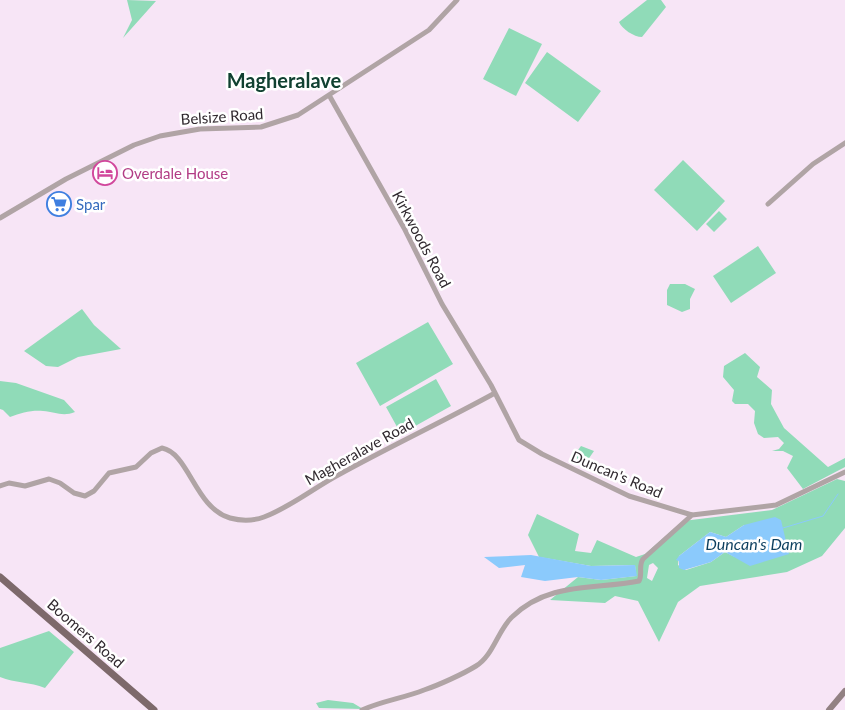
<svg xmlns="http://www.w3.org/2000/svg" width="845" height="710" viewBox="0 0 845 710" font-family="Lato,sans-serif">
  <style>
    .green { fill: #90dbb8; fill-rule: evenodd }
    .water { fill: #8bcafc }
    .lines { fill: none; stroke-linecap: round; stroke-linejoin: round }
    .stream { stroke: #8bcafc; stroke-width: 1 }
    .tertiary { stroke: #b0a4a5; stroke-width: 5 }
    .secondary { stroke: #928183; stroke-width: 6 }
    .primary { stroke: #7d696b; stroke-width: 7 }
    .labels { text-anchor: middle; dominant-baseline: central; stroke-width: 5; stroke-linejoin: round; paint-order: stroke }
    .street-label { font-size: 15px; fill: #30292f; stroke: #fff }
    .hotel-label { font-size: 15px; fill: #b23c85; stroke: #fff; text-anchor: start }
    .shop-label { font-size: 15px; fill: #366cbe; stroke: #fff; text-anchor: start }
    .water-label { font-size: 16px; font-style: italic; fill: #0d3f5f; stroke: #fff }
    .district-label { font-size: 20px; font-weight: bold; fill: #114131; stroke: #fff }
  </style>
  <rect width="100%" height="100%" fill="#f7e5f6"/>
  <!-- green -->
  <path class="green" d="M127 0 156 1 123 38 132 20Z
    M647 0H661L666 7 642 37C634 37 622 29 619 22Z
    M509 28 542 44 516 96 483 79Z
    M547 52 601 91 578 122 525 83Z
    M683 160 725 201 697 231 654 190Z
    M719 211 727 219 714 232 706 224Z
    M758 246 776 273 731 303 713 276Z
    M670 284H685L695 289 690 299V309L682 312 667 305V290Z
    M82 309 94 325 121 349 78 357 58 367 46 366 24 351Z
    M428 322 453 364 380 406 356 363Z
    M745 353 760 367 757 377 772 390 771 404 784 428 828 467 845 458V467L803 489 787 468 793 456 783 451H772L779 449 784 443 778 437 764 438 758 434 754 423 755 411 748 404H735L732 401 734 390 723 377 724 366Z
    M436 379 451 406 401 434 386 407Z
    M0 381 16 383 64 400 75 412C63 417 55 412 43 411 31 410 21 413 10 417L3 410 0 409Z
    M581 446 594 451 585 464 578 460 575 454Z
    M837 479 845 481V528L822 556 787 572 700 586 678 602 659 642 638 601 615 596 605 603 550 600 578 577 601 580 636 576 635 565 591 566 539 557 528 535 537 514 579 534 575 551 591 553 597 540 636 557 645 554 683 521 772 510ZM744 525 735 557 725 552 711 562 686 570 678 565 679 556 710 532 726 537ZM653 563 658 568 652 581 647 578 649 565Z
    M49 631 74 652 45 688C30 682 15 683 0 677V648Z
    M328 700 353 703 363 709 319 708 316 703Z"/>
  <!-- water -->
  <path class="water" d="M775 517 781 520 789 554 750 566 725 552 711 562 684 570 679 568V561L676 560 679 556 710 532 726 537 744 525Z
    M531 555 591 566 635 565 637 576 601 580 578 577 545 581 521 577 525 565 499 568 484 557Z"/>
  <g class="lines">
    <!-- stream -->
    <path class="stream" d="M783 528 823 516 838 494"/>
    <!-- tertiary -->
    <path class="tertiary" d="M329 95 404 228 442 304 491 385 519 440 542 454 629 496 692 515 776 505 845 472
      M768 204 813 164 845 143
      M0 218 66 179 134 145 160 136 200 129 261 127 298 115 429 30 457 0
      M0 486 9 483 25 486 49 479 60 483 74 493 85 496 94 491 109 473 136 467 151 453 162 448C189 453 195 508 230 518 241 521 253 521 264 517 291 507 315 487 340 474 391 446 444 421 495 393
      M362 710C382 701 404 698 424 690 439 685 463 674 476 666 493 656 498 630 512 617 549 581 595 590 639 581 643 574 638 566 643 559L692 515"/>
    <!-- secondary -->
    <path class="secondary" d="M829 710 845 691"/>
    <!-- primary -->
    <path class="primary" d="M0 577 154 710"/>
  </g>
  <!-- icons -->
  <defs>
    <symbol id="hotel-ring" viewBox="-11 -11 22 22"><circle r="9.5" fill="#fff" stroke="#d1479c" stroke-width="1.5"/><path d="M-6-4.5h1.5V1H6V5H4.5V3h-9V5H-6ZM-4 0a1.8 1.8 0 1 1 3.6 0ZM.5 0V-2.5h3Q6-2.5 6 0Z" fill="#d1479c"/></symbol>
    <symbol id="supermarket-ring" viewBox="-11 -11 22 22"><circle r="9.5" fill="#fff" stroke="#3f7fe0" stroke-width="1.5"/><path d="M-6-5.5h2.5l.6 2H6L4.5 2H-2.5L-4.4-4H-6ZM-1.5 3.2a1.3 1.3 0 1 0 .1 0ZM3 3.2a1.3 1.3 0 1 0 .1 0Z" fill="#3f7fe0"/></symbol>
  </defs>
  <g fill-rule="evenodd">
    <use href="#hotel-ring" x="91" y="159" width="28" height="28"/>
    <use href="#supermarket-ring" x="45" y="190" width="28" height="28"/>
  </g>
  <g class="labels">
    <!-- street labels -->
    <g class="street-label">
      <text transform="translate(222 116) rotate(-4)">Belsize Road</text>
      <text transform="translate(422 239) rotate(62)">Kirkwoods Road</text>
      <text transform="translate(359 451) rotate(-29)">Magheralave Road</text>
      <text transform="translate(617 474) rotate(23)">Duncan's Road</text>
      <text transform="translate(86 633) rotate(41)">Boomers Road</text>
    </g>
    <!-- hotel labels -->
    <g class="hotel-label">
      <text x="122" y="173">Overdale House</text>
    </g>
    <!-- shop labels -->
    <g class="shop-label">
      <text x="76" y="204">Spar</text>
    </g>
    <!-- water labels -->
    <g class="water-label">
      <text x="754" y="543">Duncan's Dam</text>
    </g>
    <!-- district labels -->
    <g class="district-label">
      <text x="284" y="80">Magheralave</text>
    </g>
  </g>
</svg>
